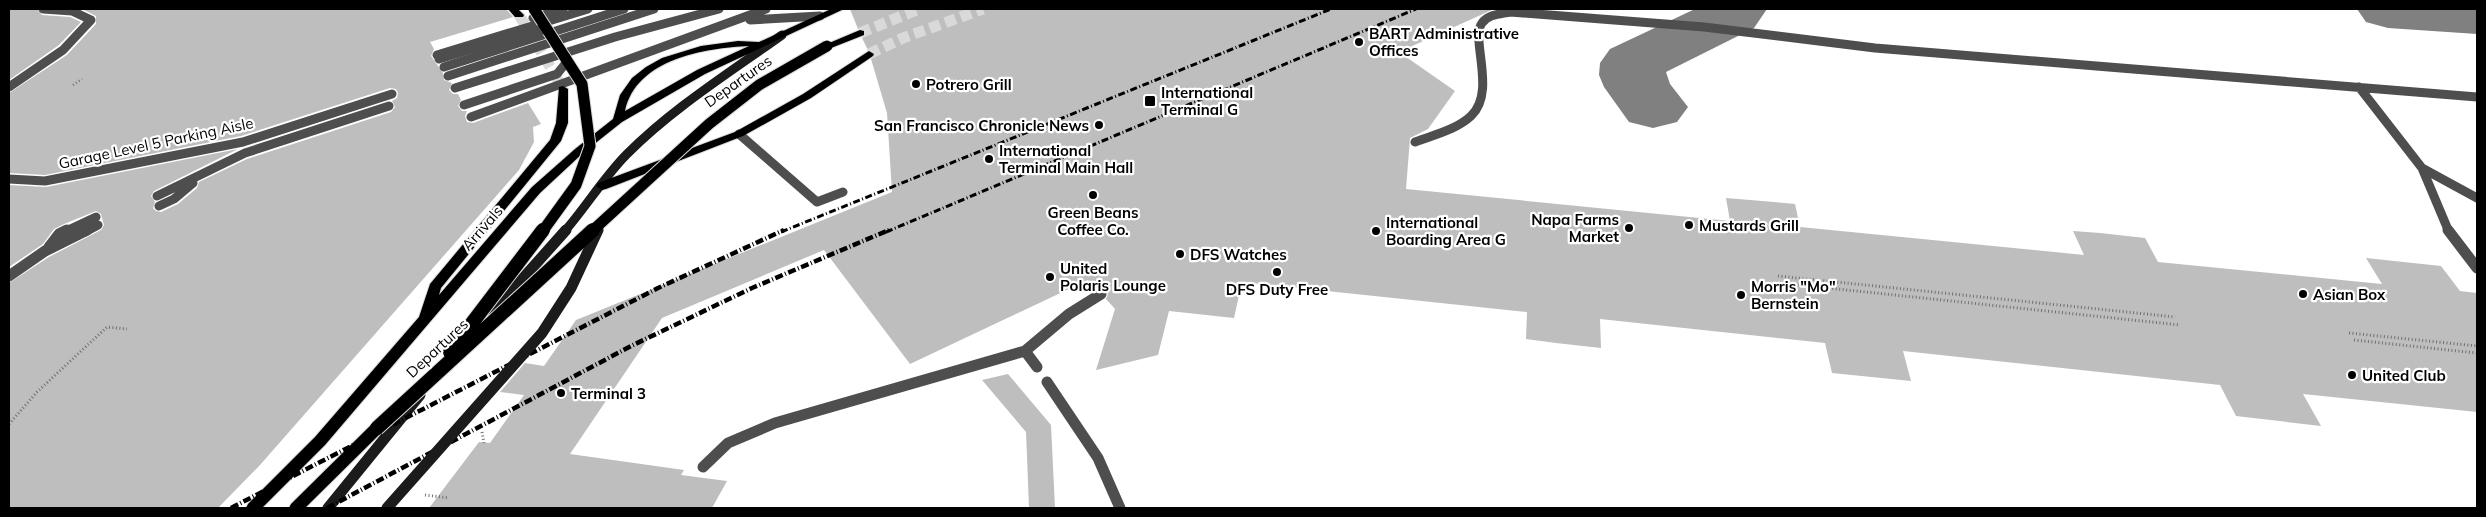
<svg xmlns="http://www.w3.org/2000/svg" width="2486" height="517" viewBox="0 0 2486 517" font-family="Mulish,sans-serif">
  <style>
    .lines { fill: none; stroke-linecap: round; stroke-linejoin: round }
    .taxiway { fill: #808080; fill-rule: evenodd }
    .building { fill: #bebebe }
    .primary-tunnel { stroke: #d9d9d9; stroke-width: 11; stroke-dasharray: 11 5.5; stroke-linecap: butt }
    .primary-casing { stroke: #dbdbdb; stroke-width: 2 }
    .path-far1 { stroke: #707070; stroke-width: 2.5; stroke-dasharray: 1 2.5; stroke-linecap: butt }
    .path { stroke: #707070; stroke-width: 3; stroke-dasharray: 1 2.5; stroke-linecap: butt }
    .lane-far1 { stroke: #4e4e4e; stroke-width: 9 }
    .lane { stroke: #4e4e4e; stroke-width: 11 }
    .street { stroke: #4e4e4e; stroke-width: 9 }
    .secondary-far1 { stroke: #1b1b1b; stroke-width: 9 }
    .secondary { stroke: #1b1b1b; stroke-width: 11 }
    .primary { fill: #000; fill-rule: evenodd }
    .rail-far1 { stroke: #000; stroke-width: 3; stroke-dasharray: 7 2.5 1 2.5; stroke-linecap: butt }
    .rail { stroke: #000; stroke-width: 4.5; stroke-dasharray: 8 2.5 1 2.5; stroke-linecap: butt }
    .primary-bridge-far1-casing { stroke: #dbdbdb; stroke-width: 13; stroke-linecap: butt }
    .primary-bridge-casing { stroke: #dbdbdb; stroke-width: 16; stroke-linecap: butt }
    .lane-bridge { stroke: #4e4e4e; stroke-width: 9 }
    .secondary-bridge { stroke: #1b1b1b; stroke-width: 11 }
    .primary-bridge-far1 { stroke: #000; stroke-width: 11 }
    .primary-bridge { stroke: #000; stroke-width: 14 }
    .poi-dot { fill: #000; stroke: #fff; stroke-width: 2 }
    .labels { text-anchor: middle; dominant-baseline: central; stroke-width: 4.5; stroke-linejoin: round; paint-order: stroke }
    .poi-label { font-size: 15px; font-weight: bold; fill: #000; stroke: #fff; text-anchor: start }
    .street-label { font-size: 15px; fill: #000; stroke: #fff }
  </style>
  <rect width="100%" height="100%" fill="#fff"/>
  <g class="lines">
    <!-- taxiway -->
    <path class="taxiway" d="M1695 9H1767L1754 28 1666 72 1670 84 1688 107 1677 122 1653 128 1629 122 1604 87 1599 75 1600 63 1610 49Z
      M2357 9H2477V34L2388 28 2366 22Z"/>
  </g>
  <!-- building -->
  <path class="building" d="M9 9H37L42 15 70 17 81 22 59 45 9 80Z
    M82 9H506L513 17 430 42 434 49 431 56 443 73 444 80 452 83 449 90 453 94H458L461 100 458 106 462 111H467L465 116 467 122 473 123 528 103 541 124 533 127 534 142 519 170 260 465 218 508H9V283L49 257 101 230 104 225 101 214 96 211 64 224 54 229 43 244 9 267V185L46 187 238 149 154 191 151 196 155 202 153 208 156 211 161 212 178 204 197 188 199 182 247 159 391 112 395 107 392 101 397 98 398 93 396 89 390 88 241 136 45 175 9 173V93L67 55 96 24V16Z
    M850 9H1494L1399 52 1455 91 1428 129 1410 138 1406 189 1730 221 1726 198 1785 203 1795 204 1800 227 2084 255 2073 231 2100 233 2145 238 2158 262 2382 284 2366 258 2441 266 2460 291 2477 293V412L2303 394 2321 426 2236 416 2220 385 1903 351 1911 381 1832 373 1825 343 1600 319 1601 348 1556 343 1526 339 1527 312 1242 282 1234 318 1169 311 1158 355 1096 370 1115 309 1106 299 1108 294 1107 290 1101 287 1096 289 1088 280 910 364 824 250 662 318 570 454 684 470 681 475 727 481 712 508H429L479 442 490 443 524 395 500 392 525 363 544 366 576 320 892 192 887 113 871 59 876 53 868 50 862 38 866 36 865 30 858 29Z
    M1008 374 1051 425 1055 508H1029L1026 432 982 380Z"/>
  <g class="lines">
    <!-- primary-tunnel -->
    <path class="primary-tunnel" d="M519 15 561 85
      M860 33 919 9
      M869 54 903 38 983 9"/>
    <defs>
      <path id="primary" d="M508 9H518L524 15 523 17H515Z
        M831 9H844L705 74 622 122 583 153 540 193 325 445 262 508H246L248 504 315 437 419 317 430 284 550 140 556 123 559 87 563 86 568 89V123L561 141 441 288 439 295 532 187 575 149 613 119 620 95 632 78 646 67 662 58 701 46 738 41 759 42ZM749 46 697 70 625 111C636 59 705 48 749 46Z
        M860 30 864 31V35L831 48H823L822 46Z
        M869 51 874 54 873 56 811 98 743 136 606 189 602 190 596 186 598 183 735 132 803 94Z
        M377 423 382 424 384 428 382 432 305 508H289L291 504 372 424Z"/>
    </defs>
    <!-- primary casing -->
    <use href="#primary" class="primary-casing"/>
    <!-- path-far1 -->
    <path class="path-far1" d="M73 85 82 79"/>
    <!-- path -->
    <path class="path" d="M1778 276 2175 317
      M1780 283 2180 325
      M2349 333 2477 346
      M2354 340 2477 353
      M9 424 37 392 107 327 127 329
      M482 432 484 443
      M425 495 449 498"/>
    <!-- lane-far1 -->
    <path class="lane-far1" d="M533 18 563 9
      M750 20 820 16
      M437 55 588 9
      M444 67 624 9
      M9 87 63 50 91 20 72 11 43 9
      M2359 87 2422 168 2449 232
      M471 117 766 9
      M739 134 817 202 843 192
      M1415 142C1433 135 1456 130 1471 116 1497 92 1470 38 1482 23 1488 14 1501 14 1510 12L1704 27 1875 48 2477 97
      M2422 168 2477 198
      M9 179 45 181 243 142 392 94
      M157 196 245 153 389 106
      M159 206 174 199 193 183
      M64 232 96 217
      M85 232 98 225"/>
    <!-- lane -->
    <path class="lane" d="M2448 230 2477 268
      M49 247 59 234 67 230
      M9 276 45 251 87 230
      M1025 351 1037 367
      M1047 382 1098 458 1120 508
      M703 467 728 443 775 423 1025 351 1069 314 1101 294"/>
    <!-- street -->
    <path class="street" d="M448 76 654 9
      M455 88 615 37 719 9"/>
    <!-- secondary-far1 -->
    <path class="secondary-far1" d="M564 232C586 207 604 177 627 154 673 108 729 73 782 35"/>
    <!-- secondary -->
    <path class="secondary" d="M484 322 566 230
      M328 508 420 395"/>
    <!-- primary -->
    <use href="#primary" class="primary"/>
    <!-- rail-far1 -->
    <path class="rail-far1" d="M781 232 1331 9
      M886 232 1416 9"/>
    <!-- rail -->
    <path class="rail" d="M231 508 658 288 784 230
      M327 508 631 346 752 288 889 230"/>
    <defs>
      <path id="primary-bridge-far1" d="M534 9 582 84 590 146 576 185 542 232
        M591 232 709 124 759 85 827 46"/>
      <path id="primary-bridge" d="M450 352 543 230
        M377 428 593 230"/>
    </defs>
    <!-- primary-bridge-far1 casing -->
    <use href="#primary-bridge-far1" class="primary-bridge-far1-casing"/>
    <!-- primary-bridge casing -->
    <use href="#primary-bridge" class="primary-bridge-casing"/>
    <!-- lane-bridge -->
    <path class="lane-bridge" d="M439 59 535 30H545L550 33
      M464 105 557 74 566 63V57"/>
    <!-- secondary-bridge -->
    <path class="secondary-bridge" d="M387 508 542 333 571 288 598 230"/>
    <!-- primary-bridge-far1 -->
    <use href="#primary-bridge-far1" class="primary-bridge-far1"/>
    <!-- primary-bridge -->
    <use href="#primary-bridge" class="primary-bridge"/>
  </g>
  <!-- markers -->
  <g class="poi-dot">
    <circle cx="1359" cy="42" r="5"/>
    <circle cx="916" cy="84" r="5"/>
    <rect x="1144" y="95" width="12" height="12" rx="2.5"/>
    <circle cx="1099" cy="125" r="5"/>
    <circle cx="989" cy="159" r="5"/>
    <circle cx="1093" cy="195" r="5"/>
    <circle cx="1689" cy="225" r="5"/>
    <circle cx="1629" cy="228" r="5"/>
    <circle cx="1376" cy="231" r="5"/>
    <circle cx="1180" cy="254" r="5"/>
    <circle cx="1277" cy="272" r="5"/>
    <circle cx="1050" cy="277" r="5"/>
    <circle cx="2303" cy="294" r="5"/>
    <circle cx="1741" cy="295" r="5"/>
    <circle cx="2352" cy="375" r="5"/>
    <circle cx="561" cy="393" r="5"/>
  </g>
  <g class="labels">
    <!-- poi labels -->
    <g class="poi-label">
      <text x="1369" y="33">BART Administrative<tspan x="1369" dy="17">Offices</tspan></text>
      <text x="926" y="84">Potrero Grill</text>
      <text x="1161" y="92">International<tspan x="1161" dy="17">Terminal G</tspan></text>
      <text x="1089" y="125" text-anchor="end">San Francisco Chronicle News</text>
      <text x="999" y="150">International<tspan x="999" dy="17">Terminal Main Hall</tspan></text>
      <text x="1093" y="212" text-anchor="middle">Green Beans<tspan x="1093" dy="17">Coffee Co.</tspan></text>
      <text x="1619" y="219" text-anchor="end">Napa Farms<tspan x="1619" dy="17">Market</tspan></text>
      <text x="1386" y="222">International<tspan x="1386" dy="17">Boarding Area G</tspan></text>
      <text x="1699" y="225">Mustards Grill</text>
      <text x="1190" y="254">DFS Watches</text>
      <text x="1060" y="268">United<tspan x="1060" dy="17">Polaris Lounge</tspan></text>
      <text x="1751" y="286">Morris "Mo"<tspan x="1751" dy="17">Bernstein</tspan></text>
      <text x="1277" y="289" text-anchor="middle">DFS Duty Free</text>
      <text x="2313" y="294">Asian Box</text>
      <text x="2362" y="375">United Club</text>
      <text x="571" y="393">Terminal 3</text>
    </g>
    <!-- street labels -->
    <g class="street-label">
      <text transform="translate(738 81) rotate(-35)">Departures</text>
      <text transform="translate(156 143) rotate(-12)">Garage Level 5 Parking Aisle</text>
      <text transform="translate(482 228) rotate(-49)">Arrivals</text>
      <text transform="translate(437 348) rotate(-43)">Departures</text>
    </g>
  </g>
  <!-- border -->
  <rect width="2486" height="517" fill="none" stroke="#000000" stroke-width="20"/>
</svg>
